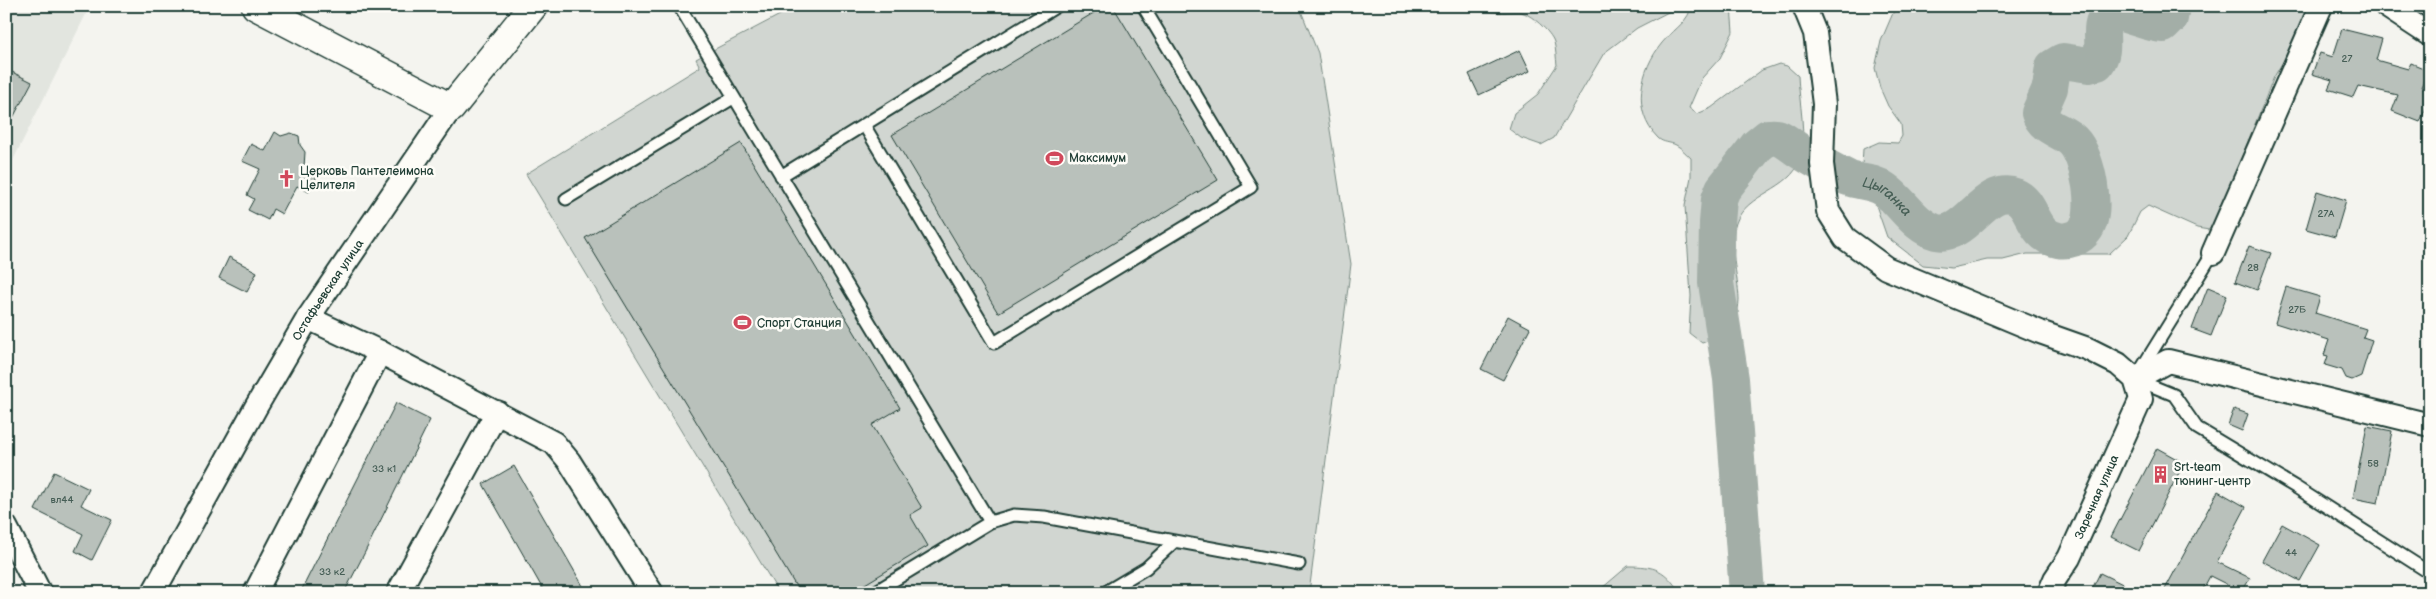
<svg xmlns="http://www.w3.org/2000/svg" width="2436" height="599" viewBox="0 0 2436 599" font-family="'Balsamiq Sans',sans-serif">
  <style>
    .built { fill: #e2e5df }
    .green { fill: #d1d6d1; stroke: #788a82 }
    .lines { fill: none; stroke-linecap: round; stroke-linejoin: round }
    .river { stroke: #a3aea7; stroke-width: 36 }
    .building { fill: #b9c1bb; stroke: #1f3d34 }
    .lane-casing { stroke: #1f3d34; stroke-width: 15 }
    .street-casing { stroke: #1f3d34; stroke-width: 26 }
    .secondary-casing { stroke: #1f3d34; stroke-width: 31 }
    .lane { stroke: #fdfcf7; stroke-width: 11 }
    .street { stroke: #fdfcf7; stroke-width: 22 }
    .secondary { stroke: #fdfcf7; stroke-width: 28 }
    .labels { text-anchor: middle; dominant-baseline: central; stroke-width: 5; stroke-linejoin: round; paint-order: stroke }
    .number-label { font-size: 10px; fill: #465e56 }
    .poi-label { font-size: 12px; fill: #1f3d34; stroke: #fdfcf7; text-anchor: start }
    .street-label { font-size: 12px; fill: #1f3d34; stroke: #fdfcf7 }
    .water-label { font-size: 14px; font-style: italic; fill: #475f56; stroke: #fdfcf7 }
  </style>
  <rect width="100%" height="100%" fill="#f4f4ef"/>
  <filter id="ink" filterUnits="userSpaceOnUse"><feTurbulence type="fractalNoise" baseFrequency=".02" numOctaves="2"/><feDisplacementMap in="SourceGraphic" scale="10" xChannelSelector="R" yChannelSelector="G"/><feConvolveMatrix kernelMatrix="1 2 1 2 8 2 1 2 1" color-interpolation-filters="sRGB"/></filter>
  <g filter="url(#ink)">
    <!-- built -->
    <path class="built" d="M6 6H90L6 174Z"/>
    <!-- green -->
    <path class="green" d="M797 6H1299L1318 53 1351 264 1309 593H779L526 174 700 67 696 59Z
      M1482 6H1680L1637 28 1604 53 1554 138 1541 145 1521 138 1509 129 1514 113 1538 94 1557 65C1556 58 1556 49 1554 42 1551 32 1530 13 1520 12 1508 11 1491 16 1482 6Z
      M1686 6H1731L1733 32 1720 58 1702 78 1689 108 1697 114 1711 108 1762 70 1779 64 1787 66 1798 76C1799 100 1807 138 1800 160 1791 190 1746 193 1736 223 1728 247 1738 274 1739 299 1739 306 1737 314 1736 321L1713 339 1702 343 1689 333 1691 296 1685 206 1691 177V158C1686 154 1682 148 1676 145 1670 142 1663 143 1658 138 1631 111 1640 70 1662 43 1671 32 1685 24 1690 11Z
      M1896 6H2430V24L2411 15 2362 7 2333 12 2304 26 2274 77 2217 218 2209 230 2197 228 2148 206 2140 212 2128 236 2109 254H2027L2003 260H1987L1952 268 1923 265 1887 237 1862 165 1863 149 1879 142 1898 143 1902 136 1901 124 1888 106 1880 88 1875 68 1881 41Z
      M1628 566C1655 566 1665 569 1680 593H1600L1601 589Z"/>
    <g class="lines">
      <!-- river -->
      <path class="river" id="s1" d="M1747 593 1731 379 1716 283 1717 223 1719 199 1723 189 1757 146 1768 137C1772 137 1776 136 1780 138 1786 141 1792 146 1798 150 1814 160 1831 170 1848 178 1860 183 1873 181 1884 189 1903 202 1914 226 1936 232 1966 239 1985 184 2015 196 2034 203 2031 235 2058 240 2068 242 2080 238 2085 230 2099 213 2088 156 2073 141 2062 130 2044 129 2039 113L2050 88 2053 67 2063 61 2089 65 2097 63C2109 47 2095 28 2108 14 2120 9 2146 25 2163 25L2170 18 2172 6"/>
    </g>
    <!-- building -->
    <path class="building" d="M1105 6H1113L1218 180 998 313 892 135Z
      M2342 29 2382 39 2376 60 2408 69 2411 63 2428 70 2421 87 2430 90V98L2420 122 2392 111 2398 95 2358 86 2353 97 2328 89 2332 80 2312 74 2320 53 2333 57Z
      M1520 50 1530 71 1479 95 1469 74Z
      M6 69 32 82 6 131Z
      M275 132 281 136 291 133 299 136 300 145 305 152 304 167 318 174 309 192 297 186 282 214 273 209 268 220 248 210 254 199 247 195 260 169 242 161 251 144 265 151Z
      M741 143 900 408 872 425 922 508 910 515 928 546 850 593H800L585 238Z
      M2317 191 2346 200 2335 237 2306 229Z
      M2249 246 2271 253 2257 290 2235 282Z
      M229 257 257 272 247 292 219 278Z
      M2208 287 2227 295 2211 336 2192 329Z
      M2286 287 2320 297 2315 313 2366 329 2363 337 2372 340 2361 376 2352 380 2346 378 2342 370 2325 365 2328 356 2324 355 2329 340 2275 323Z
      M1508 316 1530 328 1503 380 1481 369Z
      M396 403 430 420 365 552 344 593H300Z
      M2234 409 2248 414 2242 431 2228 425Z
      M2367 426 2392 431 2378 503 2353 498Z
      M2157 448 2184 463 2139 551 2111 537Z
      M514 466 587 593H545L483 484Z
      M54 472 89 489 81 505 112 520 92 560 75 551 83 534 35 510Z
      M2218 491 2246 507 2217 562 2250 578 2242 592 2210 576 2201 593H2163Z
      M2282 524 2320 545 2300 581 2262 561Z
      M2100 573 2141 593H2090Z"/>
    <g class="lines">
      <defs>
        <path id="lane" d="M679 6 990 522
          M864 125 994 343 1251 187 1143 6
          M781 176 1057 6
          M566 199 733 98
          M2213 253 2135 379 2174 395 2197 428 2297 488 2430 573
          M873 593 990 522 1014 515 1044 517 1299 564
          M1104 593 1146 568 1175 541"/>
        <g id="street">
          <path d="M1804 6 1815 33 1824 104 1822 164 1828 211 1845 238 1886 268 2040 332 2088 349 2118 364 2135 379 2141 399 2069 558 2055 579 2049 593"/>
          <path d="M2386 6 2430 35"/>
          <path d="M2213 253 2321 6"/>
          <path d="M308 318 380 352 554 443 569 461 652 593"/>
          <path d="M2135 379 2168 361 2430 425"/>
          <path d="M6 527 40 593"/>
          <path id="s2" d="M153 593 256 407 308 318 451 108"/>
          <path d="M255 593 380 352"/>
          <path d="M398 593 497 412"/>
        </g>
        <path id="secondary" d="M256 6 451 108 533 6"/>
      </defs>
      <!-- lane casing -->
      <use href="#lane" class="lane-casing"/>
      <!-- street casing -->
      <use href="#street" class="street-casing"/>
      <!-- secondary casing -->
      <use href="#secondary" class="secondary-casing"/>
      <!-- lane -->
      <use href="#lane" class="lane"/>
      <!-- street -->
      <use href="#street" class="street"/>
      <!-- secondary -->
      <use href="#secondary" class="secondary"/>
    </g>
  </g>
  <!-- icons -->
  <defs>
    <symbol id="stadium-bare" viewBox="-9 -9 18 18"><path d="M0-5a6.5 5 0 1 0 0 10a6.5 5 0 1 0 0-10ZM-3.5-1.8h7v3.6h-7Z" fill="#d1495b" stroke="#fdfcf7" stroke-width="2.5" paint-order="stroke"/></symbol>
    <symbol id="church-bare" viewBox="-9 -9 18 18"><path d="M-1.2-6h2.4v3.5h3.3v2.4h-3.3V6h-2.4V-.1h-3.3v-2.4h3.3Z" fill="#d1495b" stroke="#fdfcf7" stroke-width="2.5" paint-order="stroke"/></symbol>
    <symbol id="building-bare" viewBox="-9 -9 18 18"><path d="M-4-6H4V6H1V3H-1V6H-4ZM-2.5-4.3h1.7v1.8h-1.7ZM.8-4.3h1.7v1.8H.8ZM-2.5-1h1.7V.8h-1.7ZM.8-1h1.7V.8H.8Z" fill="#d1495b" stroke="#fdfcf7" stroke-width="2.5" paint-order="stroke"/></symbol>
  </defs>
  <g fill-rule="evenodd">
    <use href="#stadium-bare" x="1042" y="146" width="25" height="25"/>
    <use href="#church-bare" x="274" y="166" width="25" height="25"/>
    <use href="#stadium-bare" x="730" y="310" width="25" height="25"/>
    <use href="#building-bare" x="2148" y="462" width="25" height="25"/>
  </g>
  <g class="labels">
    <!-- number labels -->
    <g class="number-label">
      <text x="2347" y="59">27</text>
      <text x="2326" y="214">27А</text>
      <text x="2253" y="268">28</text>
      <text x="2297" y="310">27Б</text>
      <text x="2373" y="464">58</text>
      <text x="384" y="469">33 к1</text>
      <text x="62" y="500">вл44</text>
      <text x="2291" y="553">44</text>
      <text x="332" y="572">33 к2</text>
    </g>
    <!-- poi labels -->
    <g class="poi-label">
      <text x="1069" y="158">Максимум</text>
      <text x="300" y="171">Церковь Пантелеимона<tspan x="300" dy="14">Целителя</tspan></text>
      <text x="757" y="323">Спорт Станция</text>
      <text x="2174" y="467">Srt-team<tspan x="2174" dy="14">тюнинг-центр</tspan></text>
    </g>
    <!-- street labels -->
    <g class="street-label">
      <text stroke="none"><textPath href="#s2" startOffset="350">Остафьевская улица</textPath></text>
      <text transform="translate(2097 497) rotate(-66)">Заречная улица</text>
    </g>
    <!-- water labels -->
    <g class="water-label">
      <text stroke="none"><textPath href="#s1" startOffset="611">Цыганка</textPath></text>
    </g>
  </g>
  <!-- margin -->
  <rect width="2436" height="599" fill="none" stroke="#fdfcf7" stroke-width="25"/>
  <rect x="12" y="12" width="2411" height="574" fill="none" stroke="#1f3d34" stroke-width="2" filter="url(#ink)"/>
</svg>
